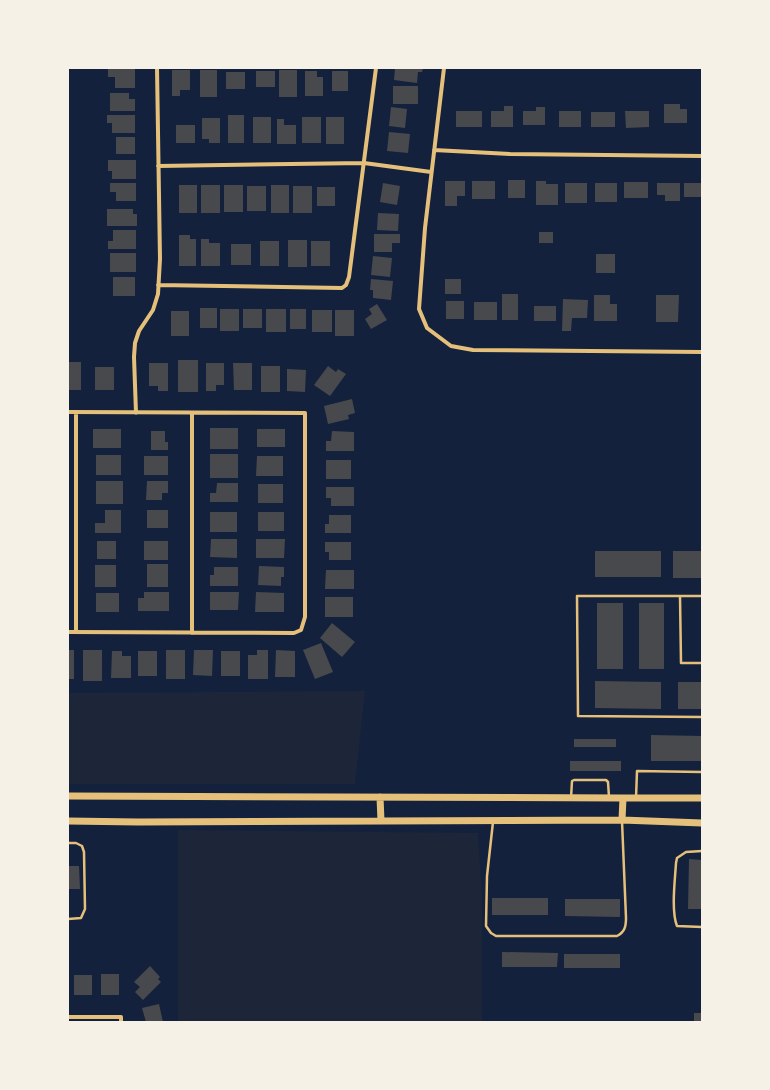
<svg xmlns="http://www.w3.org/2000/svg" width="770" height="1090" viewBox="0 0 770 1090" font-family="Overpass,sans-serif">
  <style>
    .green { fill: #1d2539 }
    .building { fill: #48494c }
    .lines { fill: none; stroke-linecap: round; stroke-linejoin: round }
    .service { stroke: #e5c07b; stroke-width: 2.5 }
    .minor { stroke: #e5c07b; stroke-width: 4 }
    .secondary { stroke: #e5c07b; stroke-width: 7 }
  </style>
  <rect width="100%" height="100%" fill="#14213d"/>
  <!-- green -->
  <path class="green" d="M365 691 355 784H68V693Z
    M178 830 478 833 482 894V1022H178Z"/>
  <!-- building -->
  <path class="building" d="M395 68H423L422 72H418L417 83 394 80Z
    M108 69H135V88H115V77H108Z
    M172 70H190V90H180V96H172Z
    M200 70H217V97H200Z
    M279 70H297V97H279Z
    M256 71H275V87H256Z
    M305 71H317V77H323V96H305Z
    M332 71H348V91H332Z
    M226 72H245V89H226Z
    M393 86H418V104H393Z
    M110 93H129V99H135V111H110Z
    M664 104H680V109H687V123H664Z
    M504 106H513V127H491V111H504Z
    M391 107 407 109 405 128 389 126Z
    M536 107H545V125H523V111H536Z
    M456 111H482V127H456Z
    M559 111H581V127H559Z
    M625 111H649V127L626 128Z
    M591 112H615V127H591Z
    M107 115H135V133H112V123H107Z
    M228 115H244V143H228Z
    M253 117H271V143H253Z
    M302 117H321V143H302Z
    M326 117H344V144H326Z
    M202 118H220V143H209V139H202Z
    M277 119H284V125H296V144H277Z
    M176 125H195V143H176Z
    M389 132 410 134 408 153 387 151Z
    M116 137H135V154H116Z
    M108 160H136V179H112V171H108Z
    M508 180H525V198H508Z
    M445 181H465V196H457V206H445Z
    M472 181H495V199H472Z
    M536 181H546V184H558V205H536Z
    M624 182H648V198H624Z
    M110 183H136V201H116V192H110Z
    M383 183 400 186 397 205 380 202Z
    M565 183H587V203H565Z
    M595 183H617V202H595Z
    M657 183H680V201H665V195H657Z
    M684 183H702V197H684Z
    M179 185H197V213H179Z
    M201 185H220V213H201Z
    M224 185H243V212H224Z
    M271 185H289V213H271Z
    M247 186H266V211H247Z
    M293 186H312V213H293Z
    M317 187H335V206H317Z
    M107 209H133V214H137V226H107Z
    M378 213 399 214 398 231 377 230Z
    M113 230H136V249H108V241H113Z
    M539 232H553V243H539Z
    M374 234H400V243H392V252H374Z
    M179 235H190V239H196V266H179Z
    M201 239H209V243H220V266H201Z
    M288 240H307V267H288Z
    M260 241H279V266H260Z
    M311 241H330V266H311Z
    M231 244H251V265H231Z
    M110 253H136V272H110Z
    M596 254H615V273H596Z
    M373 256 392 258 390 277 371 275Z
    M113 277H135V296H113Z
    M371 279 393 281 391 300 373 298V290H370Z
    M445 279H461V294H445Z
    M502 294H518V320H502Z
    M594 295H610V304H617V321H594Z
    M656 295H679L678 322H656Z
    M563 299 588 300 587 318H572L571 331H562Z
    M446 301H464V319H446Z
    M474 302H497V320H474Z
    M377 304 387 320 371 329 365 319 372 314 369 309Z
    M534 306H556V321H534Z
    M200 308H217V328H200Z
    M220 309H239V331H220Z
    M243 309H262V328H243Z
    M266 309H286V332H266Z
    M290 309H306V329H290Z
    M312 310H332V332H312Z
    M335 310H354V336H335Z
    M171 311H189V336H171Z
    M178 360H198V392H178Z
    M68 362H81V390H68Z
    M149 363H168V391H158V386H149Z
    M206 363H224V385H216V391H206Z
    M233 363H252V390H234Z
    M261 366H280V392H261Z
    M328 366 336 372 338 369 346 374 330 396 314 385Z
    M95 367H114V390H95Z
    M287 369 306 370 305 392 287 391Z
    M352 399 355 413 348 415 349 419 328 424 324 406Z
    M210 428H238V449H210Z
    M93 429H121V448H93Z
    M257 429H285V447H257Z
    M151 431H165V442H168V450H151Z
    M332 431 354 432V451H326V441H331Z
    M210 454H238V478H210Z
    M96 455H121V475H96Z
    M144 456H168V475H144Z
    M257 456H283V476H256Z
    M326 460H351V479H326Z
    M96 481H123V504H96Z
    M147 481H168V493H162V500H146Z
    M217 483H238V502H210V493H216Z
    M258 484H283V503H258Z
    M326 487H354V506H331V498H326Z
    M105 510H121V533H95V523H105Z
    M147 510H168V528H147Z
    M210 512H237V532H210Z
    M258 512H284V531H258Z
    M329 515H351V533H325V524H329Z
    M211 539H237V558L210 557Z
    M256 539H285L284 558H256Z
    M97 541H116V559H97Z
    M144 541H168V560H144Z
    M325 542H351V560H329V552H325Z
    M595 551H661V577H595Z
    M673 551H702V578H673Z
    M147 564H168V587H147Z
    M95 565H116V587H95Z
    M259 566 284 567V577H281V586L258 585Z
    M214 567H238V586H210V575H214Z
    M326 570H354V589H325Z
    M144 592H169V611H138V598H144Z
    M210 592H239L238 610H210Z
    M256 592 284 593V612H255Z
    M96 593H119V612H96Z
    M325 597H353V617H325Z
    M597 603H623V669H597Z
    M639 603H664V669H639Z
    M332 623 355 642 342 657 320 638Z
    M321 643 333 672 315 679 303 650Z
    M68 650H74V679H68Z
    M83 650H102V681H83Z
    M166 650H185V679H166Z
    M194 650H213L212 676 193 675Z
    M257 650H268V679H248V655H257Z
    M276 650 295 651V677H275Z
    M112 651H122V656H131V678H111Z
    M138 651H157V676H138Z
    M221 651H240V676H221Z
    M595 681 661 682V709L595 708Z
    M678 682H702V709H678Z
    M651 735 702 736V761H651Z
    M574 739H616V747H574Z
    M570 761H621V771H570Z
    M689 859 702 860V909H688Z
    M68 866H79L80 889H68Z
    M492 898H548V915H492Z
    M565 899H620V917L565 916Z
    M502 952 558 953 557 967H502Z
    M564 954H620V968H564Z
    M150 966 160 977 158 979 161 982 143 1000 135 992 140 987 134 982Z
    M101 974H119V995H101Z
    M74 975H92V995H74Z
    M159 1004 163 1022H146L142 1008Z
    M694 1013H702V1022H694Z"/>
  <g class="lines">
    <!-- service -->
    <path class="service" d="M680 596 681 663H702
      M702 596H577L578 716 702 717
      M571 798 572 781 574 780H606L608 782 609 797
      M636 798 637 771 702 772
      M493 822 487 876 486 926 491 933 496 936H617C625 932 626 926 626 918L622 821
      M68 843H76L82 846 84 852 85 909 81 918 68 919
      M702 851 686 852 677 858 676 863C675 880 671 911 677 926L702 927"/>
    <!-- minor -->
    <path class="minor" d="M444 68 425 228 419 309 427 328 451 346 473 350 702 352
      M434 150 510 154 702 156
      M158 166 364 163 431 172
      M158 285 342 288 346 285 349 277 376 68
      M68 412 305 413V617L301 630 294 633 68 632
      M76 412V632
      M136 413 134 357 135 343 139 331 153 310 158 294 160 259 157 68
      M192 413V633
      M68 1017H121V1022"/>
    <!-- secondary -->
    <path class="secondary" d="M68 796 623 798H702
      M380 797 381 821
      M622 820 623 798
      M68 821 138 822 622 820 702 823"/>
  </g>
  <!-- border -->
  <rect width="770" height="1090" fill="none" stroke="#f6f1e7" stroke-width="138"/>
</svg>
